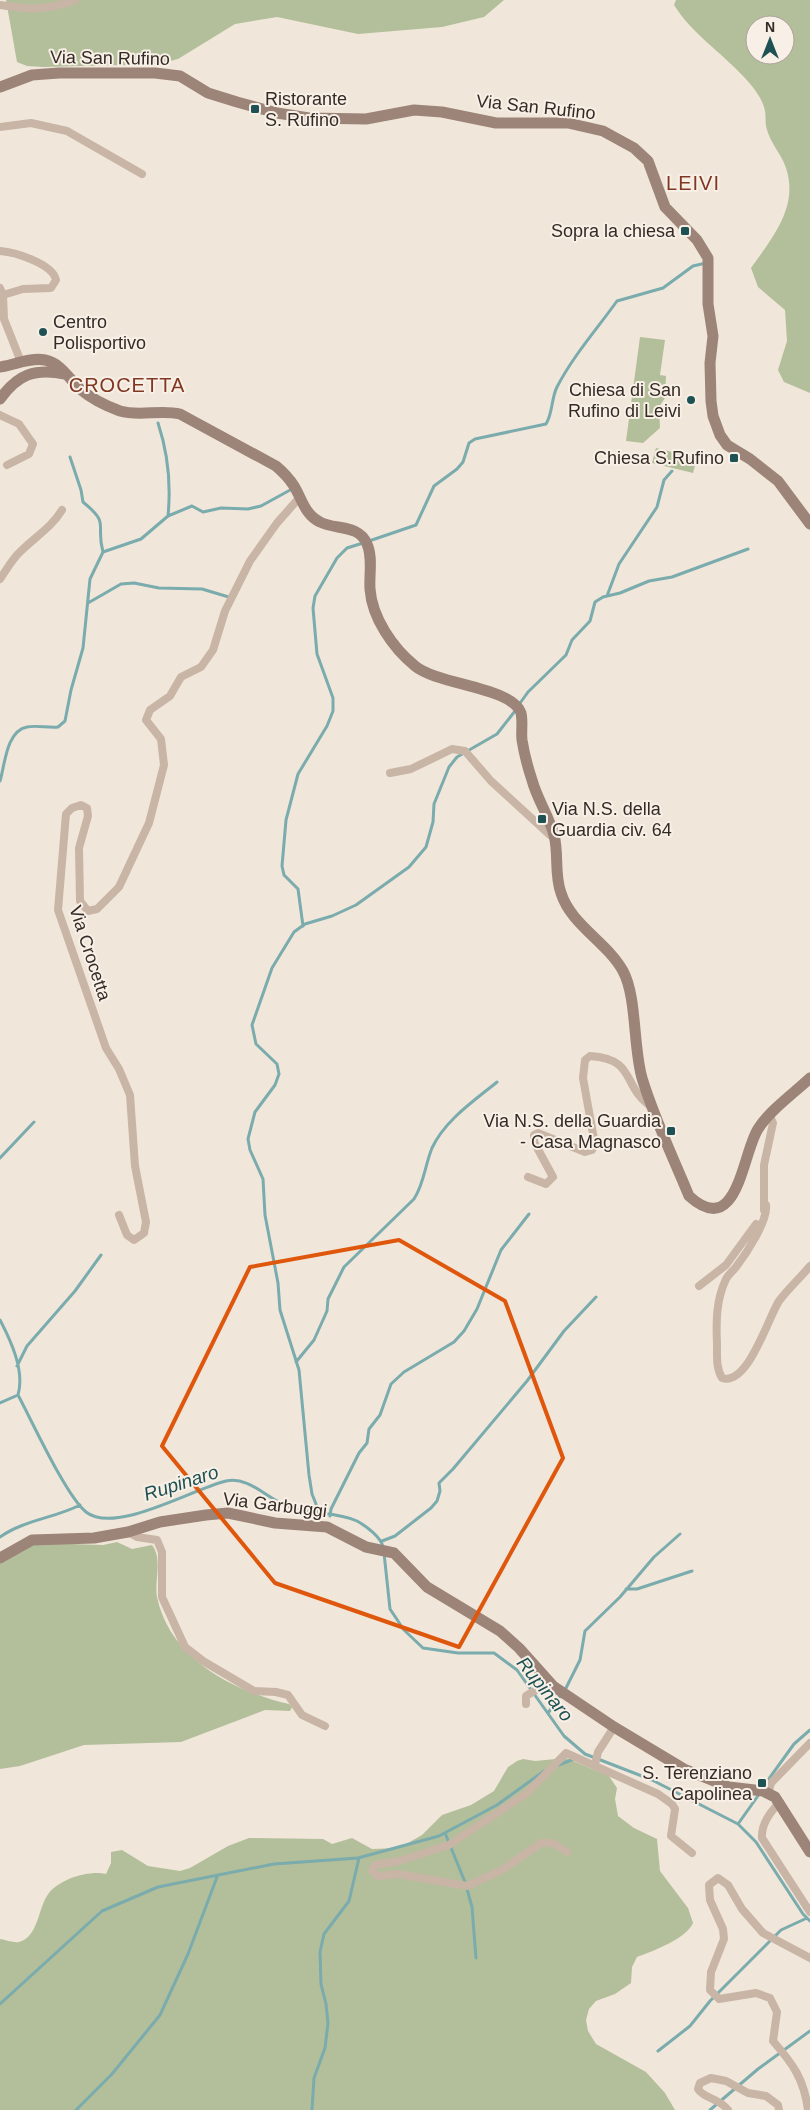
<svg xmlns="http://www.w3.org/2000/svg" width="810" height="2110" viewBox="0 0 810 2110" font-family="Helvetica,sans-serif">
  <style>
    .green { fill: #b3bf9a; fill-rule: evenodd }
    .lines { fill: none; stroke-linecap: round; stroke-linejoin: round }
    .stream { stroke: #7aabad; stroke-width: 3 }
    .street { stroke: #c8b5a6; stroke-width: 8 }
    .secondary { stroke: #9c8478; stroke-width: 11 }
    .marked { fill: none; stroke: #df570d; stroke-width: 4; stroke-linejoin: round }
    .poi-dot { fill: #1e5154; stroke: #f8f0e6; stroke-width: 2 }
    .labels { text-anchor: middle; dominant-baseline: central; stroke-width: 4; stroke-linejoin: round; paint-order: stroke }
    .street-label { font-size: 18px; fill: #342b27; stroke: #f8f0e6 }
    .poi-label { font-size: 18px; fill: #342b27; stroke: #f8f0e6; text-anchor: end }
    .water-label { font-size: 19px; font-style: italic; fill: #1e5154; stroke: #f8f0e6 }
    .quarter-label { font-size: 20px; letter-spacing: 1px; fill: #813822; stroke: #f8f0e6 }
  </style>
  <rect width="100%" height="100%" fill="#f1e6da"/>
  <!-- green -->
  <path class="green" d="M6 0H504L484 17 442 27 358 34 277 17 235 24 178 59 159 64 44 67 27 66 17 62Z
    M676 0H810V393L784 382 778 370 787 341 785 310 758 287 751 268C772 238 799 207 786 168 782 155 771 144 767 130 765 124 766 117 765 111 763 99 752 85 743 76 720 51 692 34 674 5ZM755 25H785V55H755Z
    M640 337 665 340 660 375 666 376 665 398 659 407 660 428 643 443 626 441Z
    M656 448 697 458 693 473 652 463Z
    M117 1542 132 1549 152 1545C163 1559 154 1581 157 1597 170 1659 233 1691 289 1704L292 1707 290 1711 265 1710 181 1742 84 1745 20 1766 0 1769V1559L37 1543 103 1545Z
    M566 1758 609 1776 617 1788 615 1799 618 1816 634 1828 657 1839 660 1871 688 1908 693 1923C686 1939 653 1951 637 1957L632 1967 631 1983 615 1994 596 2001 589 2009 586 2020 588 2031 596 2044 646 2072 665 2093 675 2110H0V1939C6 1940 14 1943 19 1942 39 1937 38 1906 49 1893 60 1879 89 1870 106 1874L111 1863V1852L122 1850 148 1866 180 1871 190 1868 228 1846 249 1838 323 1839 332 1844 352 1838 372 1849 399 1848 422 1835 442 1815 471 1805 494 1791 508 1767 517 1761 523 1759 535 1761Z"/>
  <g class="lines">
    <!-- stream -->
    <path class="stream" d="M158 423C168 453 171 485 168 516
      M70 457 81 490 83 502C111 525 95 523 103 552
      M369 541 416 525 434 486 457 469 463 462 469 443 475 439 546 424C553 413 551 399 557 387 573 356 597 329 617 301L663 288 693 266 706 263
      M607 596 619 564 657 507 664 480 672 471
      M88 603 121 584 134 583 159 588 202 589 232 598
      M518 706 528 692 566 655 572 640 590 621 595 602 603 597 620 593 649 581 672 577 748 549
      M0 781C5 765 6 731 27 727 36 725 48 728 58 727L65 721 71 690 83 648 90 579 103 552 141 539 168 516 192 506 203 512 221 508 248 509 261 506 292 489
      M303 926 298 889 284 875 282 866 286 820 298 774 327 726 333 711V698L317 654 313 608 315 596 337 558 347 548 363 543
      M0 1158 34 1122
      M0 1320C11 1341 25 1371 18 1395
      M296 1362 314 1340 327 1311 328 1299 344 1267 414 1199C424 1184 425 1165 432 1148 445 1120 474 1101 497 1082
      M17 1366 27 1346 75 1291 101 1255
      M0 1403 18 1395C32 1421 66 1496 86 1512 115 1535 192 1489 226 1481 249 1476 266 1498 287 1506 309 1515 336 1511 357 1521 366 1526 381 1537 383 1547
      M320 1514 312 1494 309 1475 299 1370 280 1310 278 1283 265 1215 263 1179 250 1150 248 1139 255 1112 275 1085 279 1074 277 1064 256 1044 252 1025 272 968 294 932 305 924 332 916 356 905 409 867 426 847 433 822 434 804 449 767 457 757 497 734 515 711
      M330 1516 331 1509 359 1453 367 1443 369 1429 380 1415 391 1384 404 1372 454 1342 464 1331 477 1309 501 1250 529 1214
      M0 1537C24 1520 55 1518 80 1505
      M382 1541 395 1536 431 1508 437 1501 440 1491 439 1483 453 1469 527 1381 564 1331 596 1297
      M384 1553 390 1609 404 1630 423 1648 458 1653H494L517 1670 564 1736 585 1754 652 1780 738 1824 756 1842 803 1914 810 1921
      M626 1589H637L692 1571
      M565 1690 580 1660 585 1631 620 1597 654 1557 680 1534
      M548 1713 561 1695
      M556 1766 574 1759
      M763 1787 794 1744 810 1730
      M738 1824 760 1793
      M445 1833 465 1882 472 1907 476 1958
      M0 2004 102 1911 158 1887 274 1864 358 1858 439 1836 497 1805 544 1771
      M658 2051 690 2026 710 2001 781 1930 807 1918
      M76 2110 112 2074 160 2015 188 1954 217 1877
      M312 2110 314 2078 325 2048 328 2023 326 2004 321 1984 320 1952 324 1934 349 1901 359 1858
      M710 2110 758 2069 810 2031"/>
    <!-- street -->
    <path class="street" d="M0 5C26 10 51 10 75 0
      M0 127 31 123 67 131 142 174
      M0 251C15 252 53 264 56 280L51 288 23 289 3 295
      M0 288 3 295 4 319 21 362
      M0 415 19 424 33 444 29 454 7 465
      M0 579C7 569 12 559 21 551 35 537 52 527 62 510
      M390 773 411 769 452 749 465 751 491 781 550 835 554 836
      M528 1177 546 1184 553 1177 534 1142V1135L538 1133 585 1152 592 1150 595 1145 583 1078 585 1060 590 1056C636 1059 622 1085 649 1105
      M766 1205C768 1221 746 1254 736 1267 733 1271 728 1275 726 1279 716 1300 716 1322 717 1344 717 1356 716 1368 722 1378 748 1386 768 1318 779 1301 788 1289 800 1278 810 1266
      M764 1210V1165L773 1123 770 1116
      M119 1215 127 1235 134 1240 144 1233 146 1222 135 1166 130 1095 119 1069 106 1048 58 910 66 814 72 808 81 805 87 808 88 816 79 848 80 901 88 911 97 909 119 887 149 823 164 765 161 739 146 720 150 710 170 696 181 677 201 667 213 650 225 611 250 561 277 523 300 497
      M699 1286 726 1265 756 1224
      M128 1532 137 1537 157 1540 162 1552V1597L185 1647 203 1661 254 1691 276 1692 288 1695 302 1715 325 1726
      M526 1704V1696L549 1682
      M595 1765 598 1752 614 1727
      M768 1794 771 1783 810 1743
      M780 1802C770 1812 761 1824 762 1838L810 1912
      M567 1852 553 1843H541L502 1870 467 1886 398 1874 378 1876 372 1871 375 1865 399 1861 449 1845 527 1793 566 1753 658 1794 672 1804 675 1809 671 1836 692 1853
      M728 2110C718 2097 704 2099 698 2089L700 2083 711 2078 726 2081 748 2093 766 2096 778 2105 779 2110
      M808 2110C804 2079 793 2064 773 2041L777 2012 770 1998 756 1993 719 1999 710 1990 711 1972 724 1939 723 1929 710 1900 709 1885 718 1878 728 1885 742 1909 763 1933 810 1958"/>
    <!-- secondary -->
    <path class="secondary" d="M0 87 32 75 59 73H155L180 76 208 93 237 102 277 113 309 118 366 119 414 110 442 112 496 123H568L603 131 634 148 648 161 665 207 697 240 708 258V304L713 336 710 363 711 401 713 416 720 435 727 445 750 459 778 481 810 524
      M0 367C15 365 30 357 45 360 61 363 69 379 80 389 92 399 106 406 120 411 140 417 160 409 180 414L276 466C283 472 289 478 294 486 302 499 305 515 320 522 335 530 359 524 367 544 373 557 369 575 370 589 372 618 393 648 415 666 438 685 512 687 521 713 523 721 521 732 522 740 524 753 528 768 532 780 537 799 549 816 554 835 559 854 554 874 561 893 571 925 607 942 623 971 637 997 633 1047 642 1078 654 1118 673 1157 689 1196 738 1240 742 1154 758 1129 769 1111 794 1093 810 1078
      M0 399C18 374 35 368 65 374
      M0 1558 32 1540 94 1538 128 1532 160 1522 206 1515 228 1513 275 1523 327 1527 366 1547 394 1553 427 1587 500 1631 519 1648 553 1686 614 1727 684 1769 729 1787 763 1791 775 1797 810 1852"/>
  </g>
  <!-- marked area -->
  <path class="marked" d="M399 1240 505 1301 563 1458 459 1647 275 1583 162 1446 250 1267Z"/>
  <!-- markers -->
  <g class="poi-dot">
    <rect x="250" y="104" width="10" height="10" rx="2.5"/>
    <rect x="680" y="226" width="10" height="10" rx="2.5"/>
    <circle cx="43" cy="332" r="5"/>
    <circle cx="691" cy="400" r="5"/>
    <rect x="729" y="453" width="10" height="10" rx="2.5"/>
    <rect x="537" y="814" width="10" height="10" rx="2.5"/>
    <rect x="666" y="1126" width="10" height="10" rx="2.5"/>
    <rect x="757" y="1778" width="10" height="10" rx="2.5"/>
  </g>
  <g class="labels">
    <!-- street labels -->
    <g class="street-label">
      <text transform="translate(110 58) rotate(1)">Via San Rufino</text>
      <text transform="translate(536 107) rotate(6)">Via San Rufino</text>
      <text transform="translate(90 953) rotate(72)">Via Crocetta</text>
      <text transform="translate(275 1505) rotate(7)">Via Garbuggi</text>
    </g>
    <!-- poi labels -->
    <g class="poi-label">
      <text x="265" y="99" text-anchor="start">Ristorante<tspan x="265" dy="21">S. Rufino</tspan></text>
      <text x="675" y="231">Sopra la chiesa</text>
      <text x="53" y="322" text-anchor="start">Centro<tspan x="53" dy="21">Polisportivo</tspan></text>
      <text x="681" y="390">Chiesa di San<tspan x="681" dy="21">Rufino di Leivi</tspan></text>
      <text x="724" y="458">Chiesa S.Rufino</text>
      <text x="552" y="809" text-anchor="start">Via N.S. della<tspan x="552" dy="21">Guardia civ. 64</tspan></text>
      <text x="661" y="1121">Via N.S. della Guardia<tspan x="661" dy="21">- Casa Magnasco</tspan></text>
      <text x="752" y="1773">S. Terenziano<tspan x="752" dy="21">Capolinea</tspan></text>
    </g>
    <!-- water labels -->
    <g class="water-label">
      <text transform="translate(181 1483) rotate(-18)">Rupinaro</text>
      <text transform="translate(545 1689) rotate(51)">Rupinaro</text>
    </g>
    <!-- quarter labels -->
    <g class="quarter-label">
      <text x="693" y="183">LEIVI</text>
      <text x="127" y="385">CROCETTA</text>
    </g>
  </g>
  <!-- north arrow -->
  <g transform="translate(770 40)"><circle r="24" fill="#f8f0e6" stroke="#aaa19a"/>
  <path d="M0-4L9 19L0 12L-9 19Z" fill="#1e5154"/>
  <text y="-8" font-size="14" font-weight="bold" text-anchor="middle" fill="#342b27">N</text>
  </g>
</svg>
